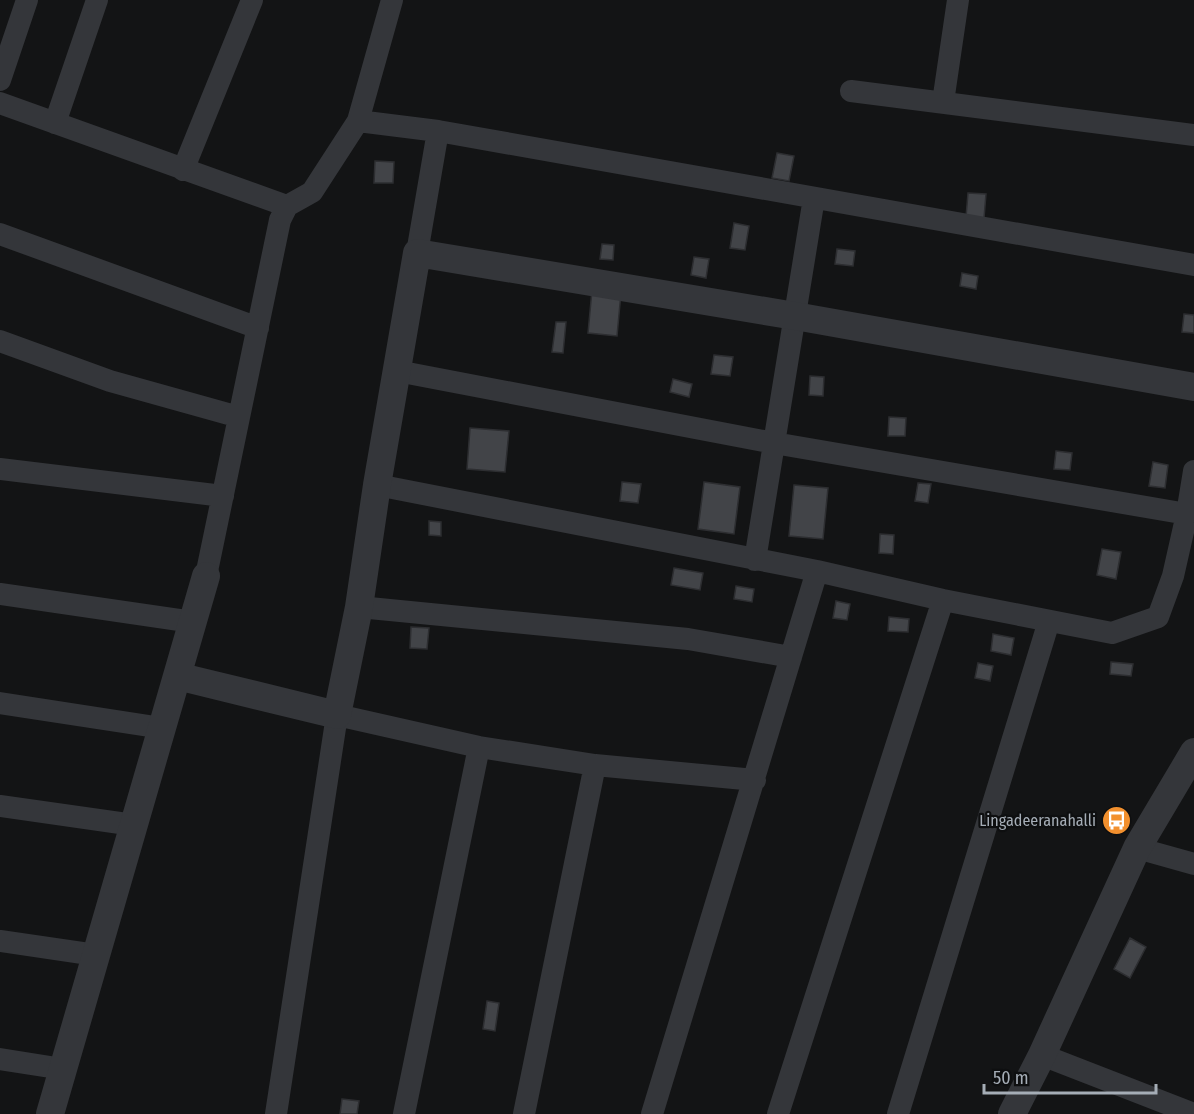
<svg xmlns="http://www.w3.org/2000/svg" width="1194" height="1114" viewBox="0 0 1194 1114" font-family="'Fira Sans Condensed',sans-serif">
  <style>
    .building { fill: #424448; stroke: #2d2e31; stroke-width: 1.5 }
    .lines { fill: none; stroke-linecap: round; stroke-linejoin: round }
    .minor { stroke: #34363a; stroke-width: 22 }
    .tertiary { stroke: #34363a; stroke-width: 28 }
    .labels { text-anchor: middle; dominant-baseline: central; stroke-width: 4.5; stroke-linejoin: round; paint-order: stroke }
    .poi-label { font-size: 16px; fill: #a5adb6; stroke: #0e0f10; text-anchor: end }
  </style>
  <rect width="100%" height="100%" fill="#131415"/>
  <!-- building -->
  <path class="building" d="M777 153 794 156 789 181 772 178Z
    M375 161 394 162 393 183H374Z
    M968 193 986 194 984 218 966 217Z
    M734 223 749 226 745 250 730 248Z
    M602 244 614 245 613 260 600 259Z
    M837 249 855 251 853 266 835 264Z
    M694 257 709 259 706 278 691 275Z
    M962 273 978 276 976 289 960 286Z
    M592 290 621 293 617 336 588 333Z
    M1184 314 1194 315V333L1182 332Z
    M556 322H566L563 353 552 352Z
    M714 355 733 357 730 376 711 374Z
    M810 376 824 377 823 396 809 395Z
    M673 379 692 384 689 397 670 392Z
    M889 417 906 418 905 436H888Z
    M470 428 509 431 505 472 467 469Z
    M1056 451 1072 453 1070 470 1054 469Z
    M1153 462 1168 465 1165 488 1149 486Z
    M622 482 641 484 638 503 620 501Z
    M704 482 740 487 734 534 698 529Z
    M918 483 931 484 928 503 915 501Z
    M794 485 828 488 823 539 789 536Z
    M429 521 441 522V536L429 535Z
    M880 534 894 535 893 554 879 553Z
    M1102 549 1121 552 1116 579 1097 575Z
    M674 568 703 573 700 590 671 585Z
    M736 586 754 589 752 602 734 599Z
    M836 601 850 604 847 620 833 618Z
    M889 617 909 619 908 632 888 631Z
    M411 627 429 628 427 649 410 648Z
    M993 634 1014 638 1011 655 991 651Z
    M1111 662 1133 664 1131 676 1110 674Z
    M978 663 993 666 990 681 975 678Z
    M1130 938 1146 947 1130 978 1114 969Z
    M487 1001 499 1003 495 1031 483 1029Z
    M342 1099 359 1101 357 1114H340Z"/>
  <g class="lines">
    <!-- minor -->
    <path class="minor" d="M0 80 27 0
      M851 91 1194 135
      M943 102 958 0
      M0 103 287 206 280 220 206 576
      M358 121 438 131
      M55 123 97 0
      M183 170 252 0
      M287 206 312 192 358 121 392 0
      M0 234 258 328
      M417 253 438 131 1194 265
      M0 341 110 381 239 417
      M397 371 774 443 1187 514
      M0 469 223 496
      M377 485 817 571 943 600 1112 633 1158 617 1173 576 1187 514 1194 471
      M755 560 814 198
      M0 594 193 622
      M359 607 688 639 791 657
      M0 703 162 728
      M0 806 134 825
      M1137 848 1194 864
      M0 941 96 955
      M1042 1055 1194 1114
      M0 1059 63 1069
      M276 1114 337 715 479 747 595 765 755 780
      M404 1114 479 747
      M524 1114 595 765
      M652 1114 817 571
      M778 1114 943 600
      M898 1114 1049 621"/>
    <!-- tertiary -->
    <path class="tertiary" d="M177 676 337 715 359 607 377 485 417 253 795 316 1194 387
      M50 1114 206 576
      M1012 1114 1042 1055 1137 848 1194 752"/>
  </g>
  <!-- icons -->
  <defs>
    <symbol id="bus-disc" viewBox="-11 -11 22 22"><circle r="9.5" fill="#f2902e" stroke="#0e0f10"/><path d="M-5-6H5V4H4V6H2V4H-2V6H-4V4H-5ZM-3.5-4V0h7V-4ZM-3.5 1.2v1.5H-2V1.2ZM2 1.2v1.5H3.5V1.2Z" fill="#fff"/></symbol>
  </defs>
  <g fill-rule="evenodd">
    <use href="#bus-disc" x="1100" y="804" width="33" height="33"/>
  </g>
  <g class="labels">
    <!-- poi labels -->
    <g class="poi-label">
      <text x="1096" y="820">Lingadeeranahalli</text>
    </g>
  </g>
  <!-- scale -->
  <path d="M984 1084v9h172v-9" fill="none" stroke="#a5adb6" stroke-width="3"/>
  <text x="993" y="1084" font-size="18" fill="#a5adb6" stroke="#0e0f10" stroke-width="4.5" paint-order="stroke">50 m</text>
</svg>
